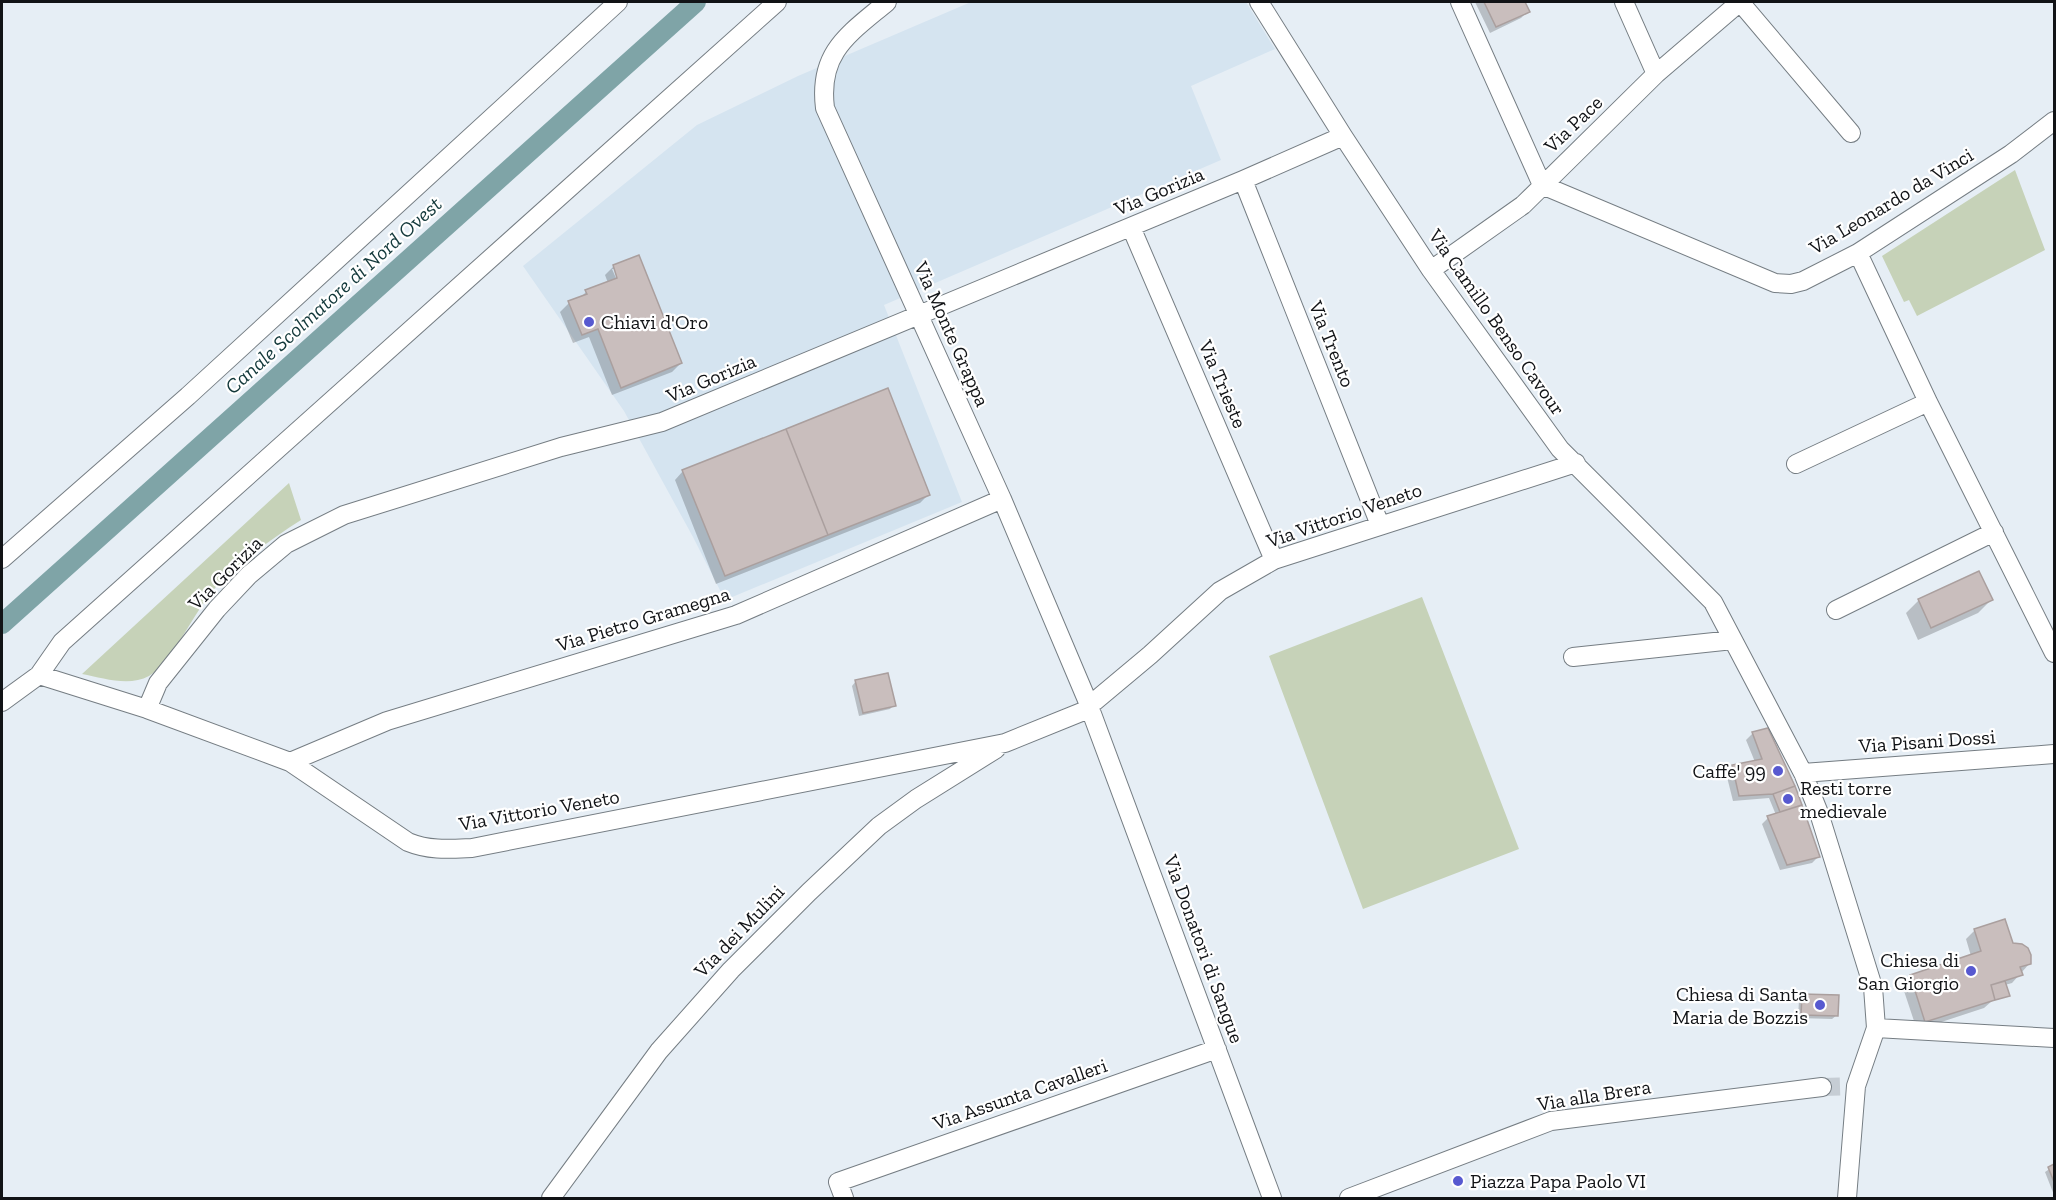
<svg xmlns="http://www.w3.org/2000/svg" width="2056" height="1200" viewBox="0 0 2056 1200" font-family="'Zilla Slab',serif">
  <style>
    .built { fill: #d5e4f0 }
    .green { fill: #c6d2b8 }
    .shadow { fill: #0003; fill-rule: evenodd }
    .lines { fill: none; stroke-linecap: round; stroke-linejoin: round }
    .canal { stroke: #7fa4a7; stroke-width: 20 }
    .building { fill: #c9bebd; stroke: #aa9f9e; stroke-width: 1.5 }
    .minor-tunnel { stroke: #c6cdd4; stroke-width: 18; stroke-dasharray: 18 9; stroke-linecap: butt }
    .minor-casing { stroke: #757d83; stroke-width: 20 }
    .minor { stroke: #fff; stroke-width: 18 }
    .poi-dot { fill: #5759d0; stroke: #fff; stroke-width: 2 }
    .labels { text-anchor: middle; dominant-baseline: central; stroke-width: 4.5; stroke-linejoin: round; paint-order: stroke }
    .street-label { font-size: 20px; fill: #111316; stroke: #fff }
    .poi-label { font-size: 20px; fill: #111316; stroke: #fff; text-anchor: start }
    .water-label { font-size: 21px; font-style: italic; fill: #12383a; stroke: #fff }
  </style>
  <rect width="100%" height="100%" fill="#e6eef5"/>
  <!-- built -->
  <path class="built" d="M971 2H1246L1275 49 1191 86 1221 160 884 305 962 502 725 600 693 537 624 411 523 266 697 125 798 76Z"/>
  <!-- green -->
  <path class="green" d="M2015 170 2045 250 1917 316 1909 300 1904 302 1882 256Z
    M289 483 301 520C270 540 240 561 215 588 195 610 172 663 149 676 129 687 103 678 82 674Z
    M1422 597 1519 849 1363 909 1269 656Z"/>
  <!-- shadow -->
  <path class="shadow" d="M1475 2H1523L1528 11 1521 18 1490 33Z
    M638 257 681 363 672 372 612 395 589 337 573 343 560 312 569 303 579 299 586 292 608 283 605 275 613 267ZM612 269H616L619 285Z
    M683 471 929 494 920 503 716 584 675 480Z
    M1919 600H1991L1978 613 1918 640 1906 613Z
    M856 681 894 705 890 709 859 716 852 686Z
    M1753 733 1818 857 1812 863 1780 870 1762 824 1768 818 1776 815 1769 798 1733 801 1726 773 1732 767 1755 762 1746 740Z
    M1975 930 2012 945 2030 963 2012 983 2005 985 2006 997 1992 1001 1984 1008 1917 1030 1902 985 1911 976 1971 956 1966 939Z
    M1803 996 1837 1015 1832 1019 1798 1018 1799 1000Z
    M2054 1166V1195L2045 1172Z"/>
  <g class="lines">
    <!-- canal -->
    <path class="canal" d="M2 624 696 2"/>
  </g>
  <!-- building -->
  <path class="building" d="M1484 2H1525L1530 12 1496 27Z
    M639 255 682 363 621 388 598 329 582 335 568 301 587 294 585 290 617 278 613 265Z
    M888 388 930 495 828 535 786 429Z
    M786 429 828 535 725 576 682 470Z
    M1979 571 1993 600 1931 628 1918 599Z
    M888 673 896 706 863 713 855 680Z
    M1768 728 1795 786 1773 794 1739 796 1732 765 1762 759 1752 732Z
    M1795 786 1802 805 1780 812 1773 794Z
    M1802 805 1820 857 1787 865 1767 816Z
    M2005 919 2013 943 2022 944 2028 948 2031 955V964L2020 967 2023 975 1991 985 1995 1000 1925 1022 1910 975 1981 951 1974 929Z
    M2005 981 2010 996 1995 1000 1991 985Z
    M1802 994 1839 995 1838 1016 1801 1015Z
    M2054 1164V1182L2048 1167Z"/>
  <g class="lines">
    <!-- minor-tunnel -->
    <path class="minor-tunnel" d="M1822 1087 1856 1086"/>
    <defs>
      <path id="minor" d="M887 2C849 34 818 52 825 108L1002 499 1087 700
        M1259 2 1343 136 1431 270 1560 449 1713 602 1803 773 1819 813 1873 987 1876 1028 1856 1086 1847 1198
        M1460 2 1542 185 1775 283 1791 284 1803 281 1858 253 2011 154 2054 121
        M1624 2 1656 74
        M1740 2 1851 133
        M1243 180 1380 525
        M1131 227 1274 560
        M1858 253 1928 402 2054 653
        M1431 270 1523 205 1656 74 1740 2
        M1796 464 1928 402
        M2 559 188 396 618 2
        M1836 610 1994 532
        M1573 657 1733 640
        M39 675 62 642 777 2
        M1095 701 1150 655 1220 591 1274 560 1576 463
        M2 702 39 675 147 709 290 762 408 842C430 851 450 849 472 848L1005 743 1084 711
        M147 709 158 683 217 609 249 575 286 544 344 515 561 447 662 422 1243 180 1343 136
        M1092 714 1272 1198
        M290 762 387 721 736 615 1002 499
        M1803 773 2054 754
        M1876 1028 2054 1038
        M551 1198 659 1051 731 970 809 892 879 826 916 799 996 749
        M844 1198 838 1182 1217 1049
        M1349 1198 1551 1121 1822 1087"/>
    </defs>
    <!-- minor casing -->
    <use href="#minor" class="minor-casing"/>
    <!-- minor -->
    <use href="#minor" class="minor"/>
  </g>
  <!-- markers -->
  <g class="poi-dot">
    <circle cx="589" cy="322" r="6"/>
    <circle cx="1778" cy="771" r="6"/>
    <circle cx="1788" cy="799" r="6"/>
    <circle cx="1971" cy="971" r="6"/>
    <circle cx="1820" cy="1005" r="6"/>
    <circle cx="1458" cy="1181" r="6"/>
  </g>
  <g class="labels">
    <!-- street labels -->
    <g class="street-label">
      <text transform="translate(1573 124) rotate(-44)">Via Pace</text>
      <text transform="translate(1159 191) rotate(-23)">Via Gorizia</text>
      <text transform="translate(1891 201) rotate(-31)">Via Leonardo da Vinci</text>
      <text transform="translate(1497 322) rotate(55)">Via Camillo Benso Cavour</text>
      <text transform="translate(952 334) rotate(66)">Via Monte Grappa</text>
      <text transform="translate(1332 344) rotate(68)">Via Trento</text>
      <text transform="translate(711 378) rotate(-23)">Via Gorizia</text>
      <text transform="translate(1223 384) rotate(67)">Via Trieste</text>
      <text transform="translate(1344 515) rotate(-19)">Via Vittorio Veneto</text>
      <text transform="translate(225 573) rotate(-45)">Via Gorizia</text>
      <text transform="translate(643 619) rotate(-17)">Via Pietro Gramegna</text>
      <text transform="translate(1927 741) rotate(-4)">Via Pisani Dossi</text>
      <text transform="translate(539 810) rotate(-10)">Via Vittorio Veneto</text>
      <text transform="translate(739 931) rotate(-46)">Via dei Mulini</text>
      <text transform="translate(1204 949) rotate(70)">Via Donatori di Sangue</text>
      <text transform="translate(1020 1094) rotate(-19)">Via Assunta Cavalleri</text>
      <text transform="translate(1594 1095) rotate(-9)">Via alla Brera</text>
    </g>
    <!-- poi labels -->
    <g class="poi-label">
      <text x="601" y="322">Chiavi d'Oro</text>
      <text x="1766" y="771" text-anchor="end">Caffe' 99</text>
      <text x="1800" y="788">Resti torre<tspan x="1800" dy="23">medievale</tspan></text>
      <text x="1959" y="960" text-anchor="end">Chiesa di<tspan x="1959" dy="23">San Giorgio</tspan></text>
      <text x="1808" y="994" text-anchor="end">Chiesa di Santa<tspan x="1808" dy="23">Maria de Bozzis</tspan></text>
      <text x="1470" y="1181">Piazza Papa Paolo VI</text>
    </g>
    <!-- water labels -->
    <g class="water-label">
      <text transform="translate(333 295) rotate(-42)">Canale Scolmatore di Nord Ovest</text>
    </g>
  </g>
  <!-- border -->
  <rect width="2056" height="1200" fill="none" stroke="#111316" stroke-width="6"/>
</svg>
